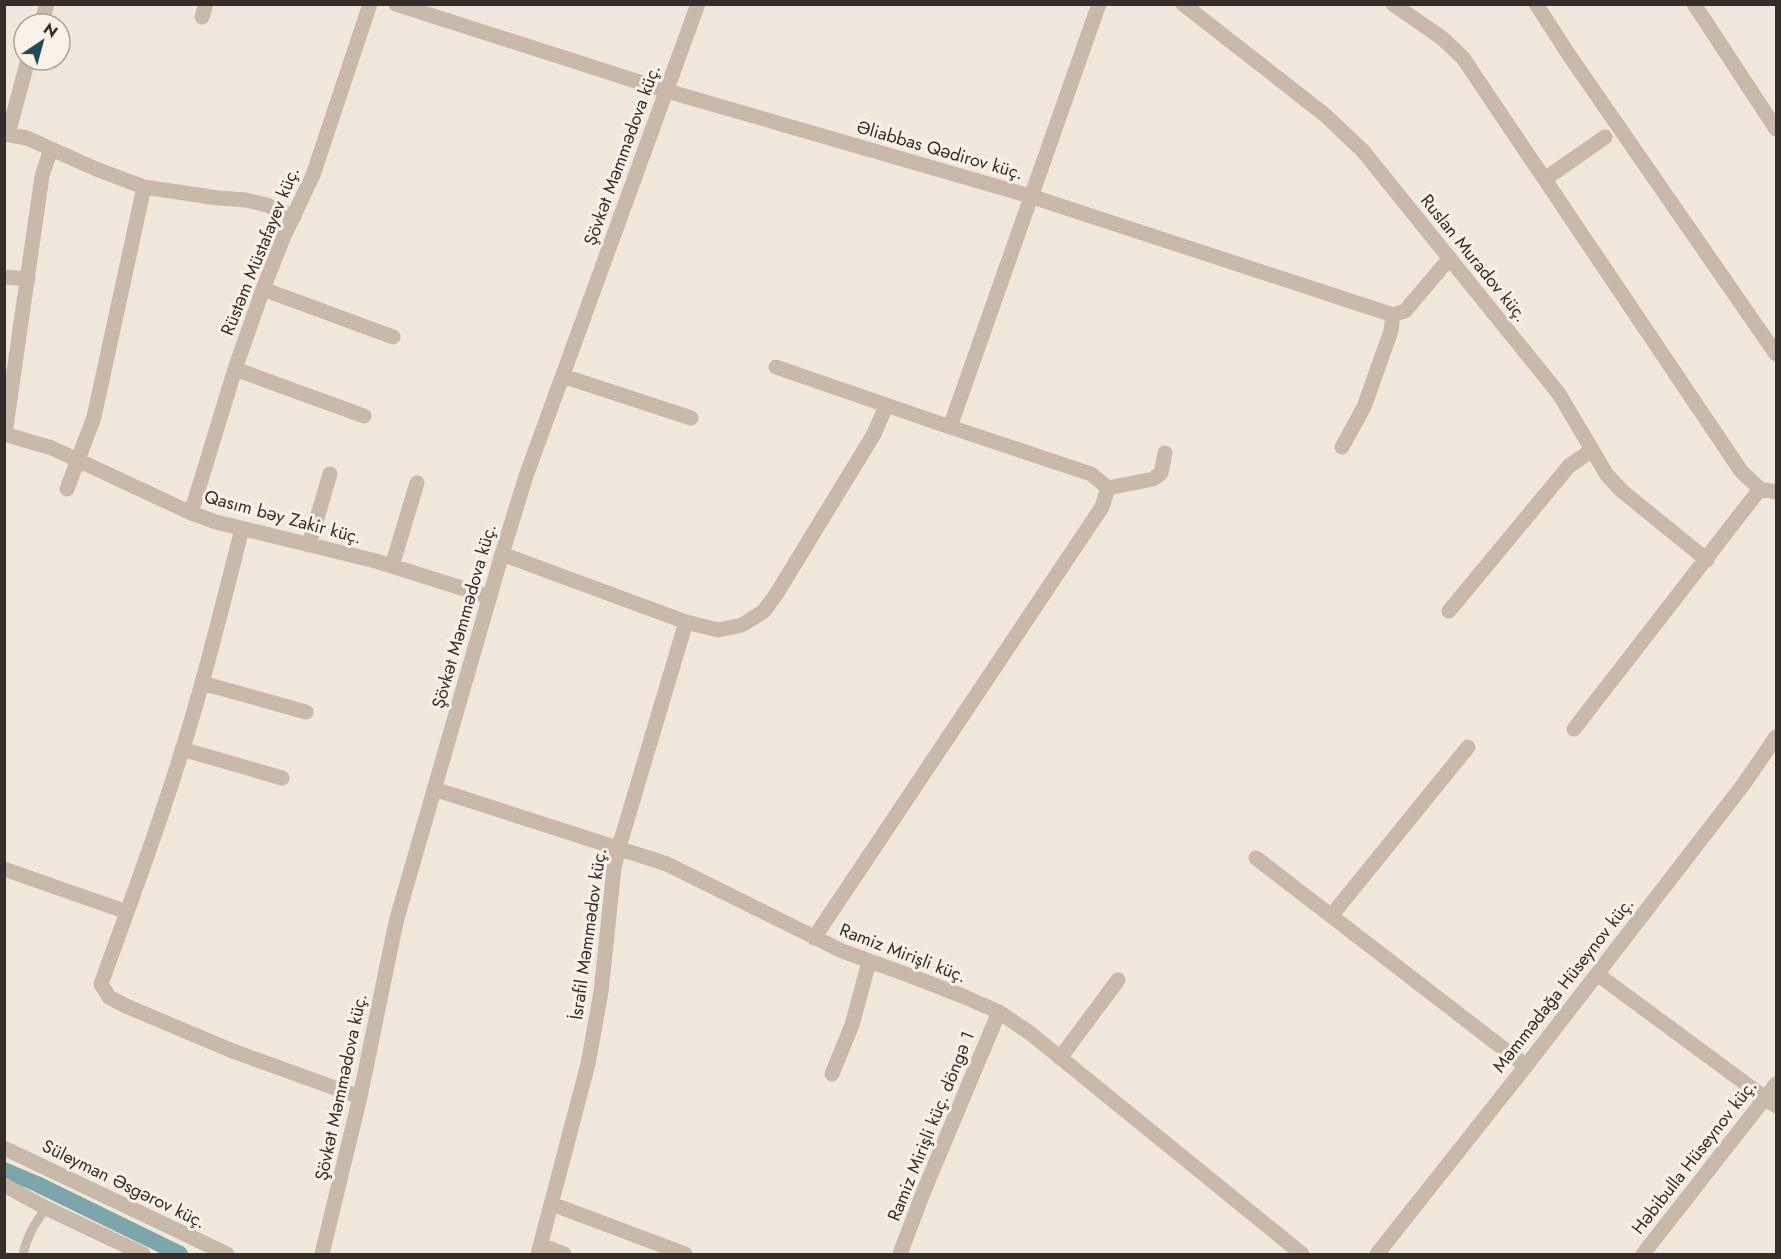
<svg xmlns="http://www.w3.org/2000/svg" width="1781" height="1259" viewBox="0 0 1781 1259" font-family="Jost,sans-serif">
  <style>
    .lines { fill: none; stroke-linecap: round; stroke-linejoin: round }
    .canal { stroke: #7da6ac; stroke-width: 16 }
    .lane { stroke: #c8b9a9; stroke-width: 9 }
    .street { stroke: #c8b9a9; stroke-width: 15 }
    .labels { text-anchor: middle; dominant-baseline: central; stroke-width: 6; stroke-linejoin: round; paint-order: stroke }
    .street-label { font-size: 18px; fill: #352d28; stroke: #f8f2e8 }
  </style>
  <rect width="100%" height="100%" fill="#f0e8dc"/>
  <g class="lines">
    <!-- canal -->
    <path class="canal" d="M4 1170 37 1184 180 1254"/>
    <!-- lane -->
    <path class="lane" d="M23 1254C27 1236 35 1223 46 1208"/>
    <!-- street -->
    <path class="street" d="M396 4 667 91 1030 196 1393 315 1405 311 1449 259
      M1183 4 1325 115 1363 151 1559 394 1607 475 1622 491 1707 560
      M1393 4 1442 38 1463 58 1741 471 1760 489 1776 492
      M1536 4 1569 55 1776 354
      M1694 4 1776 129
      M202 17 206 4
      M41 24 47 4
      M4 134 27 138 96 169 144 187 218 198 246 200 267 205 294 217
      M8 134 28 60
      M1545 179 1605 137
      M4 277 28 279
      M263 289 393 337
      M776 367 950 427
      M235 369 364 416
      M563 376 691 418
      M4 434 52 448 191 513 216 522 376 561 490 597
      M5 434 42 176 51 149
      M1342 447 1364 407 1391 331 1393 315
      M1108 488 1153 479 1161 473 1165 453
      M67 489 94 417 144 187
      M191 513 235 369 263 289 284 236 313 175 370 4
      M242 529C229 580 216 632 202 683 174 785 137 885 101 984L109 997 126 1006 235 1052 360 1097
      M309 545 330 474
      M502 554 686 622 718 630 742 625 764 611 777 593 874 434 886 406
      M392 566 417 483
      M1449 611 1569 466 1592 450
      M202 683 306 712
      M1574 729 1760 489
      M182 749 282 778
      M434 789 667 864 842 951 911 976 965 997 999 1012 1030 1033 1302 1254
      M1256 858 1526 1066
      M4 869 127 912
      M1331 916 1468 747
      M814 938 1102 507 1108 488 1091 474 950 427 1099 4
      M1597 974 1776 1106
      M1060 1058 1118 980
      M832 1074 852 1025 869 962
      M4 1148 227 1254
      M4 1185 46 1208 143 1254
      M552 1204 685 1254
      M541 1245 564 1254
      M322 1254 360 1097 396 922 502 554 526 476 698 4
      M538 1254 588 1064 601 992 614 868 619 847 686 622
      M900 1254 923 1193 999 1012
      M1377 1254 1526 1066 1743 785 1776 737
      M1643 1254 1776 1084"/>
  </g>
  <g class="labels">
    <!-- street labels -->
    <g class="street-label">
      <text transform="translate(940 150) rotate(16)">Əliabbas Qədirov küç.</text>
      <text transform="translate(622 155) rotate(-70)">Şövkət Məmmədova küç.</text>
      <text transform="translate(260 251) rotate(-68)">Rüstəm Müstafayev küç.</text>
      <text transform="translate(1474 258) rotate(51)">Ruslan Muradov küç.</text>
      <text transform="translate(283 517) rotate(15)">Qasım bəy Zakir küç.</text>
      <text transform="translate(464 616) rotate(-74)">Şövkət Məmmədova küç.</text>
      <text transform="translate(588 934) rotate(-82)">İsrafil Məmmədov küç.</text>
      <text transform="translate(903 953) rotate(21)">Ramiz Mirişli küç.</text>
      <text transform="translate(1563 985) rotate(-52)">Məmmədağa Hüseynov küç.</text>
      <text transform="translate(341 1087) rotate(-78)">Şövkət Məmmədova küç.</text>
      <text transform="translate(931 1126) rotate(-68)">Ramiz Mirişli küç. döngə 1</text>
      <text transform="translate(1694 1157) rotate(-52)">Həbibulla Hüseynov küç.</text>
      <text transform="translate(124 1184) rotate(26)">Süleyman Əsgərov küç.</text>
    </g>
  </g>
  <!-- border -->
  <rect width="1781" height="1259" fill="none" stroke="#352d28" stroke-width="12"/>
  <!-- north arrow -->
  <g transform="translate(42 42) rotate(36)"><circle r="28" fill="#f8f2e8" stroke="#aaa39b" stroke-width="1.5"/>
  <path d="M0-4.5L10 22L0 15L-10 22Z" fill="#204d54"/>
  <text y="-9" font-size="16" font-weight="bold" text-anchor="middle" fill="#352d28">N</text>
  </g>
</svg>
